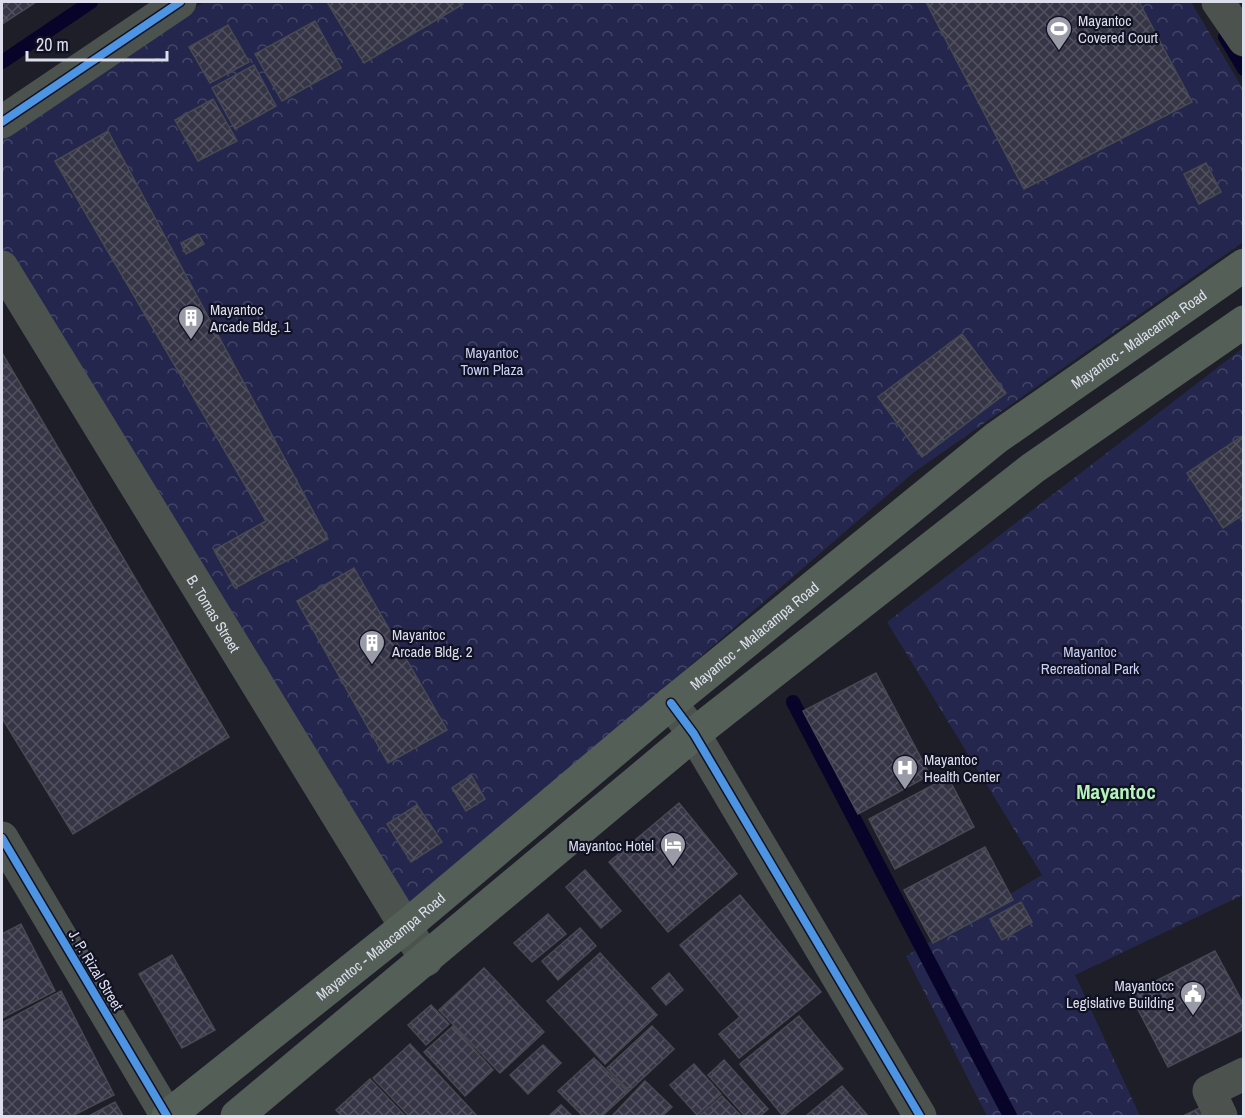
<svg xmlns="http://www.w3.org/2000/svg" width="1245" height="1118" viewBox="0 0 1245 1118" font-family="'Archivo Narrow',sans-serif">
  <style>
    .park { fill: url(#park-crowns) }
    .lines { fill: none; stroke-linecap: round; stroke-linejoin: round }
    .stream { stroke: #080329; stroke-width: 14 }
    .building { fill: url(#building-cross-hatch); stroke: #484a52; stroke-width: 1.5 }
    .minor { stroke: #4c534f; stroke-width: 33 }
    .major { stroke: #545f57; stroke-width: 33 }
    .cycleway-casing { stroke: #101123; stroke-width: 11 }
    .cycleway { stroke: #4d94e3; stroke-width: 8 }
    .labels { text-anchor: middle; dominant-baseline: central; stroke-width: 4.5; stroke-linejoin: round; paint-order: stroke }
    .poi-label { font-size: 15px; fill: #dcdeeb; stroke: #101123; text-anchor: start }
    .street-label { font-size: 15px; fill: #dcdeeb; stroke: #101123 }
    .park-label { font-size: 15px; fill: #c9cff6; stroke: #101123 }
    .district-label { font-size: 21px; font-weight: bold; fill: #b5f3ba; stroke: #101123 }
  </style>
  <defs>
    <pattern id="park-crowns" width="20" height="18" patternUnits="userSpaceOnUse" patternTransform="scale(1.5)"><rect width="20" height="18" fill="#24264d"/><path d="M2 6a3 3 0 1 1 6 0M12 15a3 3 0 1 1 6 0" fill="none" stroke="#434567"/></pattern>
    <pattern id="building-cross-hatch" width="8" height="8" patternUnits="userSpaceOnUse" patternTransform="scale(1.5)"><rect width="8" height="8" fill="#353546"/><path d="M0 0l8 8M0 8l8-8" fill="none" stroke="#525261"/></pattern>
  </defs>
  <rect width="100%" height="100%" fill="#1d1e28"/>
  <!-- park -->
  <path class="park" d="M204 2H1191L1243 89V242L913 473 406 911 2 248V136Z
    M1243 348V895L1075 975 1140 1116H987L906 956 1042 875 887 622Z"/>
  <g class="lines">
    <!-- stream -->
    <path class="stream" d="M1225 37 1244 69
      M2 62 91 2
      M793 702 1010 1116"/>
  </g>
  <!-- building -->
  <path class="building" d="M2 2H36L2 24Z
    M327 2H461L463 4 364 63Z
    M926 2H1139L1192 102 1024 189Z
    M315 21 341 68 282 101 255 54Z
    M228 25 249 62 210 83 189 47Z
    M254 65 276 106 235 129 212 88Z
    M213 99 237 141 198 161 175 120Z
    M108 131 328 539 235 588 214 550 266 521 55 161Z
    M1206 163 1221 192 1199 204 1184 174Z
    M198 234 204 244 186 254 181 243Z
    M962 334 1006 393 922 457 878 397Z
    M2 353 229 737 73 834 2 718Z
    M1244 435V514L1223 528 1187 473Z
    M354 568 447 730 388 763 297 601Z
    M876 673 930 775 858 814 803 711Z
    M471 775 485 799 466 811 452 788Z
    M948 777 974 827 895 869 869 819Z
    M679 803 737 874 668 932 609 862Z
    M417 805 442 842 411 862 387 824Z
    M985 847 1013 900 933 943 904 890Z
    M585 870 621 911 601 928 566 887Z
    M740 895 821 992 739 1058 719 1034 740 1017 680 945Z
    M1021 902 1032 922 1002 940 990 919Z
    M548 914 566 934 532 962 514 943Z
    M21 924 55 991 2 1018V934Z
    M580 928 596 946 558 980 542 961Z
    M1215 951 1244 1005V1029L1168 1067 1130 994Z
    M600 953 657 1015 605 1064 547 1001Z
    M172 955 215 1030 182 1048 139 974Z
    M484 968 544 1032 500 1073 439 1010Z
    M669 973 683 990 666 1005 652 988Z
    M61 991 114 1095 72 1116H2V1023Z
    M431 1005 449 1024 426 1045 408 1025Z
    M799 1016 843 1069 783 1116 740 1064Z
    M453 1026 493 1070 465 1096 424 1052Z
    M652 1026 674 1049 629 1091 607 1068Z
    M410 1044 477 1116H409L373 1078Z
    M543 1045 561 1063 528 1094 510 1075Z
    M594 1058 628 1092 602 1116H583L558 1091Z
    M724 1060 768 1109 760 1116H745L708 1075Z
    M694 1064 721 1094 697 1115 670 1085Z
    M370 1079 405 1116H342L336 1110Z
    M645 1081 672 1107 662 1116H612Z
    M842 1086 868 1116H806Z
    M722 1096 741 1116H699Z
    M115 1102 123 1116H89Z
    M561 1105 572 1116H549Z
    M1202 1107 1207 1116H1183Z"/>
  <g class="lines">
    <!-- minor -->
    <g class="minor">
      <path d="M1218 2 1244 40"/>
      <path d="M2 122 180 2"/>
      <path id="s1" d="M2 267 426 960"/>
      <path d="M671 703 694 734 920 1116"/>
      <path d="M2 838 167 1116"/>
      <path d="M1221 1116 1209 1091 1244 1074"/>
    </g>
    <!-- major -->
    <g class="major">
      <path id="s2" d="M168 1116 405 927 671 703 996 438 1244 265"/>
      <path d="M237 1116 694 734 1033 468 1244 322"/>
    </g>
    <defs>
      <path id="cycleway" d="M2 122 180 2
        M671 703 694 734 920 1116
        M2 838 167 1116"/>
    </defs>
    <!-- cycleway casing -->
    <use href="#cycleway" class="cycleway-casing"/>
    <!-- cycleway -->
    <use href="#cycleway" class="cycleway"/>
  </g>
  <!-- icons -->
  <defs>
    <symbol id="stadium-pin" viewBox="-11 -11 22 30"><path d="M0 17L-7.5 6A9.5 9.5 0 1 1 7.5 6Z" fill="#999ba7" stroke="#101123"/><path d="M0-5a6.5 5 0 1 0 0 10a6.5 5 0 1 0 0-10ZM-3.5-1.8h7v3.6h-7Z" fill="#fff"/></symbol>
    <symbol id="building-pin" viewBox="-11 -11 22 30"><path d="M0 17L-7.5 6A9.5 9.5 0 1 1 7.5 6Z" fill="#999ba7" stroke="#101123"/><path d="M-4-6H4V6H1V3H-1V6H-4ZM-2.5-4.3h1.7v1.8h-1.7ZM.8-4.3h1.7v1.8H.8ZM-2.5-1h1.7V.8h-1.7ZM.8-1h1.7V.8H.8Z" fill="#fff"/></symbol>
    <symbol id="hospital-pin" viewBox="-11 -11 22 30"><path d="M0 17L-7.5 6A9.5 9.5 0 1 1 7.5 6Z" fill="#999ba7" stroke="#101123"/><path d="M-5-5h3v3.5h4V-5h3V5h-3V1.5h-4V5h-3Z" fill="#fff"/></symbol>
    <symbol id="hotel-pin" viewBox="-11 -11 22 30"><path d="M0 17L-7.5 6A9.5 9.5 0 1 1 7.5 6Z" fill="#999ba7" stroke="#101123"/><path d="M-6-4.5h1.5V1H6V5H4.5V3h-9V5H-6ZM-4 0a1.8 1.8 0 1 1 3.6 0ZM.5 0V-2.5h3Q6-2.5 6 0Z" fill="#fff"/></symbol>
    <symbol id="civic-pin" viewBox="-11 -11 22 30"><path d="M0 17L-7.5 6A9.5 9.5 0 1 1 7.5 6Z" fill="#999ba7" stroke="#101123"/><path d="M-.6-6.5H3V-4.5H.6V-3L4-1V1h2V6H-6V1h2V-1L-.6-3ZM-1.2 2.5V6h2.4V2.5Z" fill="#fff"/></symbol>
  </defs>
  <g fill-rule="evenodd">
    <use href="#stadium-pin" x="1044" y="14" width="30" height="40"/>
    <use href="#building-pin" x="176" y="303" width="30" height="40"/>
    <use href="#building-pin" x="357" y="628" width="30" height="40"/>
    <use href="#hospital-pin" x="890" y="753" width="30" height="40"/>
    <use href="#hotel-pin" x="658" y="830" width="30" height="40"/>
    <use href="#civic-pin" x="1178" y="979" width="30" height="40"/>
  </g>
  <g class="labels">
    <!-- poi labels -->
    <g class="poi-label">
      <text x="1078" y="20">Mayantoc<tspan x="1078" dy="17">Covered Court</tspan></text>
      <text x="210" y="309">Mayantoc<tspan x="210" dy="17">Arcade Bldg. 1</tspan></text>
      <text x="392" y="634">Mayantoc<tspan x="392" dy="17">Arcade Bldg. 2</tspan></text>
      <text x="924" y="759">Mayantoc<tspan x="924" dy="17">Health Center</tspan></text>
      <text x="654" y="845" text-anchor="end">Mayantoc Hotel</text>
      <text x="1174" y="985" text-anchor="end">Mayantocc<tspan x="1174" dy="17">Legislative Building</tspan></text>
    </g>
    <!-- street labels -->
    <g class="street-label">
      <text stroke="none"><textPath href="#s2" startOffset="1244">Mayantoc - Malacampa Road</textPath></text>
      <text stroke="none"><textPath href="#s1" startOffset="406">B. Tomas Street</textPath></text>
      <text stroke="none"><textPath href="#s2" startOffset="758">Mayantoc - Malacampa Road</textPath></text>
      <text stroke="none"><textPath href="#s2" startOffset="272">Mayantoc - Malacampa Road</textPath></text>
      <text transform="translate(96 970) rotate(59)">J. P. Rizal Street</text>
    </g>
    <!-- park labels -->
    <g class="park-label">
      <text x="492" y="352">Mayantoc<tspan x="492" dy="17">Town Plaza</tspan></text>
      <text x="1090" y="651">Mayantoc<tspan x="1090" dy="17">Recreational Park</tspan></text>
    </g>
    <!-- district labels -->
    <g class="district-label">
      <text x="1116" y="791">Mayantoc</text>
    </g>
  </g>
  <!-- border -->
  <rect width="1245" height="1118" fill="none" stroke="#dcdeeb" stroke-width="6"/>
  <!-- scale -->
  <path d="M27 51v9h140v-9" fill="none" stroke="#dcdeeb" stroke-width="3"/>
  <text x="36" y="51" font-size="18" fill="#dcdeeb" stroke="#101123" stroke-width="4.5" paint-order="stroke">20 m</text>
</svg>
